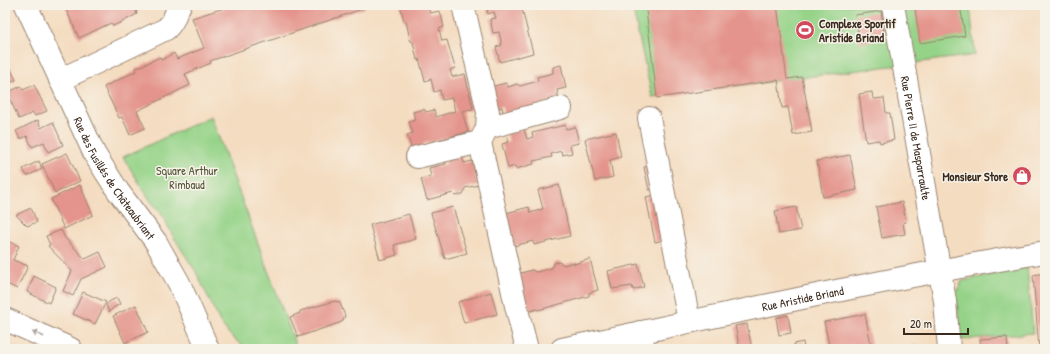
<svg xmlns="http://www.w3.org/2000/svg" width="1050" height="354" viewBox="0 0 1050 354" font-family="'Patrick Hand',sans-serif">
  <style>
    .green { fill: #95d388; stroke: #687e53 }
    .building { fill: #e4948c }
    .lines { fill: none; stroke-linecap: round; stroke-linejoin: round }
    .minor-casing { stroke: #98836f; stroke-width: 24 }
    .major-casing { stroke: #98836f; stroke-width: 24 }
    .minor { stroke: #fff; stroke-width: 22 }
    .major { stroke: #fff; stroke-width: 22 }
    .oneway { stroke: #a79f9a }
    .labels { text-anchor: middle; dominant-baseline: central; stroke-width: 3; stroke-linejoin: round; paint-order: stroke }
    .poi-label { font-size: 12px; font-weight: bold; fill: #3b2a1e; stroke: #f7f3e8; text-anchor: start }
    .street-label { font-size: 12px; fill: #3b2a1e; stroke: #f7f3e8 }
    .park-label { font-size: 12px; fill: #525438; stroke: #f7f3e8 }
  </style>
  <rect width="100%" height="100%" fill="#f7f3e8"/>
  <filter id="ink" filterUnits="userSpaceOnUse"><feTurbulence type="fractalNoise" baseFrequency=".025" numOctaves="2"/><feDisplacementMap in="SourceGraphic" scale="8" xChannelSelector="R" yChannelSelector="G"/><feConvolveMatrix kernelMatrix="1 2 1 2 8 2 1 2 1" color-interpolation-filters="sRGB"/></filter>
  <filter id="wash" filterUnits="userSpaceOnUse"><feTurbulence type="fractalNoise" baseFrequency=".012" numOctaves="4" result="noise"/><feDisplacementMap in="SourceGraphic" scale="16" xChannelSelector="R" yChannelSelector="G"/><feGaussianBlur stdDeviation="0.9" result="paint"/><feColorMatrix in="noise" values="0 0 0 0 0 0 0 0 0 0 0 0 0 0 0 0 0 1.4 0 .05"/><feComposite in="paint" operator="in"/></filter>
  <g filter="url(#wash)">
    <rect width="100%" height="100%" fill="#f4dcc0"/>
    <!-- green -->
    <path class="green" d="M632 5H970L975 55 652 97Z
      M211 116 297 349H252L239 343 229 334 220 322 196 272 173 236 163 216 150 200 123 157Z
      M1027 267 1033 333 961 340 956 293 962 281Z"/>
    <g id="blocks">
      <!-- building -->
      <path class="building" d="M64 5H148L136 11 137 14 122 22 113 26 111 23 79 38Z
        M224 5H364L365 8 210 61 211 63 185 74 190 85 137 111 145 128 130 135 122 117 119 118 104 87 136 71 135 69 160 57 162 60 174 53 177 59 204 48 192 18 224 8Z
        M400 5H427L430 13 440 11 444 27 439 29 442 41 447 40 455 68 450 70 452 77 465 74 473 109 462 111 468 132 423 144 424 149 413 152 407 135 413 133 409 122 415 120 413 112 424 109 426 112 434 110 436 117 455 111 452 98 442 100 440 90 434 92 431 79 425 81 419 59 417 60 413 42 410 40 406 21H404Z
        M486 5H521L533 53 500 62 496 47 502 45 499 32 493 33 490 19 496 18 494 12 488 14Z
        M684 5H777L787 79 802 77 812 132 793 135 788 107 782 108 778 80 657 98 646 10Z
        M941 5H960L965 36 920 43 915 9Z
        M881 11 885 39 860 43 855 15Z
        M5 57 16 80 5 85Z
        M561 65 566 88 557 90 559 99 504 117 502 107 495 109 490 87 506 83 508 87 517 84 520 86 538 81 537 77 553 73V67Z
        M34 85 47 111 35 116 33 113 19 119 7 93 21 86 23 90Z
        M872 92 873 99 884 98 886 113H890L894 140 880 143 879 140 866 142 859 94Z
        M38 120 41 128 53 122 63 145 48 152 44 142 32 147 27 136 20 139 16 131Z
        M565 125 566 129 575 127 579 143 570 145 572 153 562 155 561 151 551 154 552 157 533 161 534 164 516 169 515 166 508 168 502 144 509 142 507 134 524 129 527 139 533 137 532 133Z
        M616 132 621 157 610 160 613 177 595 181 585 139Z
        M67 153 80 181 55 193 42 164Z
        M850 155 857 190 823 197 817 161Z
        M462 156 464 163 472 161 478 185 465 188 463 194 456 196 453 193 427 200 421 179 431 176 429 168 446 164V160Z
        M39 161 42 169 27 176 23 169Z
        M652 165 657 189 649 190 644 167Z
        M80 185 93 215 64 229 51 199Z
        M559 185 570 236 534 245 533 241 514 246 506 213 529 207 530 213 543 209 538 190Z
        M660 194 670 239 655 242 646 197Z
        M902 202 906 222 903 223 905 234 882 238 876 207Z
        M453 207 467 253 445 259 431 213Z
        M796 207 801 230 779 234 775 211Z
        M31 208 37 222 27 226 16 215Z
        M409 214 416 239 394 245 397 255 380 260 370 225Z
        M61 230 65 238 85 259 100 252 107 267 81 279 73 296 63 291 72 271 48 246 50 245 46 236Z
        M5 240 19 246 13 260 28 266 17 289 5 283Z
        M590 259 598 290 589 293V296L538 310 537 309 531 311 527 308 519 277 521 273 532 270 536 272 552 268 554 263 559 262 564 265 574 262V264Z
        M638 264 644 287 633 290 632 286 612 289 608 271Z
        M1045 273V349H1039L1033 275Z
        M34 276 56 287 49 303 27 292Z
        M83 292 106 302 95 324 73 314Z
        M491 292 497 314 464 323 458 302Z
        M117 298 120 304 113 308 109 312 106 305 110 301Z
        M335 301 340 303 345 316 342 322 298 337 290 317 300 313V311Z
        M136 305 148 332 125 343 113 316Z
        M865 314 872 349H830L824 322Z
        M788 315 791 333 779 335 776 318Z
        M747 324 752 349H740L735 326Z
        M1007 337 1008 349H981L980 339Z
        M803 342 804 349H795L794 344Z
        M916 345 917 349H902V348Z"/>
    </g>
  </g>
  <g filter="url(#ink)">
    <use href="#blocks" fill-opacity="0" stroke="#98836f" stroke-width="1"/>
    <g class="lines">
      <defs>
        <g id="minor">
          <path d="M463 5 488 112 487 128 480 142 516 306 527 349"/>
          <path id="s1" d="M893 5 945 301 949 349"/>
          <path d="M60 80 166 29C177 19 173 15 180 5"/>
          <path d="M649 118 689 321"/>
          <path d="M487 128 561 108"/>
          <path d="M417 157 480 142"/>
          <path d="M5 319 71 349"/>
          <path d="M640 332 644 349"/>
        </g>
        <g id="major">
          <path id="s2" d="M26 5 95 155 118 191 156 242 179 283 208 349"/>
          <path id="s3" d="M562 349C723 315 883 279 1045 252"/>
        </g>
      </defs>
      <!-- minor casing -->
      <use href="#minor" class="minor-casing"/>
      <!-- major casing -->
      <use href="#major" class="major-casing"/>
      <!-- minor -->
      <use href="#minor" class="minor"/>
      <!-- major -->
      <use href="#major" class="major"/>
    </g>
    <!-- one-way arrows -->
    <defs><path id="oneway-shaft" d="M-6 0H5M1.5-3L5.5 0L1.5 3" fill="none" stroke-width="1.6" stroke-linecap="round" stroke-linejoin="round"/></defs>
    <use class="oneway" href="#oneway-shaft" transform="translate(38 334) rotate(-156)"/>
  </g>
  <!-- icons -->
  <defs>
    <symbol id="stadium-disc" viewBox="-11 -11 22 22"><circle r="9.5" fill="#d1495b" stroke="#f7f3e8"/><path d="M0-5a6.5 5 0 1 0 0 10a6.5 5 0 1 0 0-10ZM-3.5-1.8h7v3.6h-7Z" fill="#fff"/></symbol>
    <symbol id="shop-disc" viewBox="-11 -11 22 22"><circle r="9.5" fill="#d1495b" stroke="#f7f3e8"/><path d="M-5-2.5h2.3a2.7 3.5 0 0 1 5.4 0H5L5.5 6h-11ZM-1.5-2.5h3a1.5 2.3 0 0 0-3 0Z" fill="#fff"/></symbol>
  </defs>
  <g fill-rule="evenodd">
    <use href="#stadium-disc" x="794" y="19" width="22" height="22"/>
    <use href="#shop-disc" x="1011" y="165" width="22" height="22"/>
  </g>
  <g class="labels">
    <!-- poi labels -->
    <g class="poi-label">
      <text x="819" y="23">Complexe Sportif<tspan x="819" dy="14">Aristide Briand</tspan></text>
      <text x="1008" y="176" text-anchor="end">Monsieur Store</text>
    </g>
    <!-- street labels -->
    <g class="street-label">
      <text stroke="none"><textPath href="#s1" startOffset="135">Rue Pierre II de Masparraulte</textPath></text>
      <text stroke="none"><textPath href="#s2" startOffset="195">Rue des Fusillés de Châteaubriant</textPath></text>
      <text stroke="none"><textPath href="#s3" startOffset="246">Rue Aristide Briand</textPath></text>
    </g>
    <!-- park labels -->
    <g class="park-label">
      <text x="187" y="170">Square Arthur<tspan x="187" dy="14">Rimbaud</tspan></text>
    </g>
  </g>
  <!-- margin -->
  <rect width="1050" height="354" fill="none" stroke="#f7f3e8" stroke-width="20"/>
  <!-- scale -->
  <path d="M904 328v6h64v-6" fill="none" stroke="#3b2a1e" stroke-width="2"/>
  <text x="910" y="328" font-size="12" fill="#3b2a1e" stroke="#f7f3e8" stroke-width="3" paint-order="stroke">20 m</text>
</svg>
